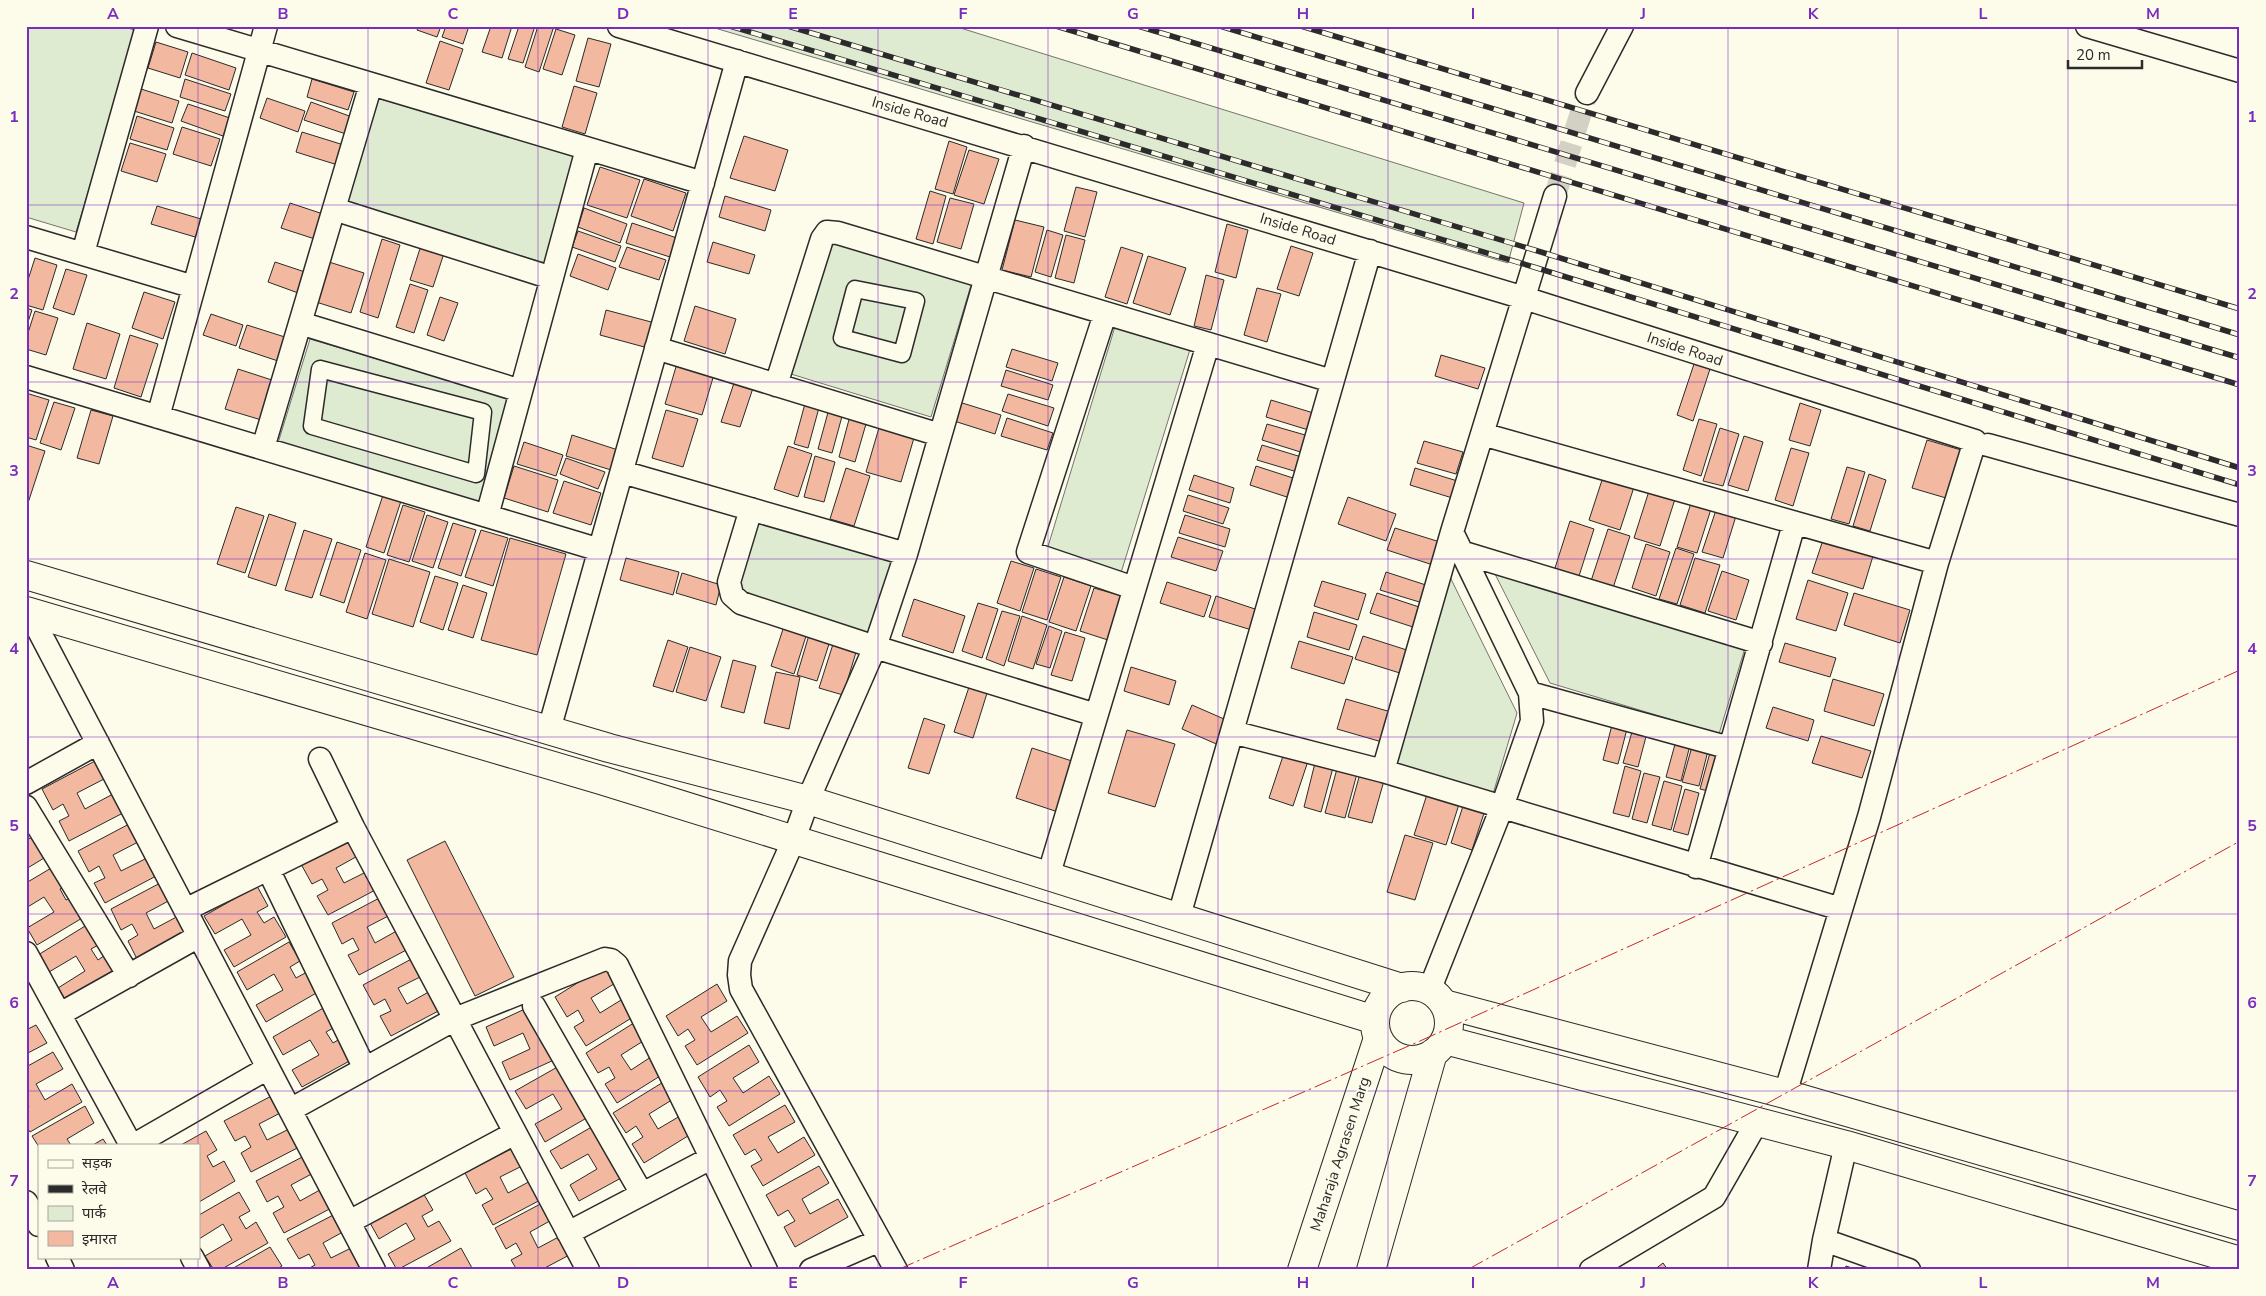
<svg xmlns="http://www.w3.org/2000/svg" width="2266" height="1296" viewBox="0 0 2266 1296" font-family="'Nunito Sans','Noto Sans Devanagari',sans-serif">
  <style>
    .green { fill: #deebd1; stroke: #74746e }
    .building { fill: #f2b8a0; stroke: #2b2b2b }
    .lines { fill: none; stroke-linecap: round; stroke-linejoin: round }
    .minor-tunnel { stroke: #d3d1c4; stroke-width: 22; stroke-dasharray: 22 11; stroke-linecap: butt }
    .pedestrian-casing { stroke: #2b2b2b; stroke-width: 19 }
    .minor-casing { stroke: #2b2b2b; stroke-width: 25 }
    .tertiary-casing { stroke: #2b2b2b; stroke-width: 30 }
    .pedestrian { stroke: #fdfbea; stroke-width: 16 }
    .minor { stroke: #fdfbea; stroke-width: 22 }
    .tertiary { stroke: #fdfbea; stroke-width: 28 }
    .rail-casing { stroke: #2b2b2b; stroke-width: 5.5 }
    .rail { stroke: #fdfbea; stroke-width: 4; stroke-dasharray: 11; stroke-linecap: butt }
    .power { stroke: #c62828; stroke-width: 1; stroke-dasharray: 18 4 2.5 4; stroke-linecap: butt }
    .grid { fill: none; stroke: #7b2cbf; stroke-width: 1; stroke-opacity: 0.55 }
    .labels { text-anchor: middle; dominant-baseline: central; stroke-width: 4; stroke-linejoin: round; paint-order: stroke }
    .street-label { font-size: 15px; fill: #2b2b2b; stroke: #fdfbea }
    .neatline { fill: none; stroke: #7b2cbf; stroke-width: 2 }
    .grid-label { font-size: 16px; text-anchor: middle; font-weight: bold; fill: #7b2cbf }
  </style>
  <rect width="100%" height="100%" fill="#fdfbea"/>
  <!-- green -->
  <path class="green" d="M26 26H122L137 31 76 232 26 217Z
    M708 26H954L1524 203 1508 263Z
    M377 98 577 157 545 263 345 203Z
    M832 239 972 282 931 417 791 374Z
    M1117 320 1192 343 1120 576 1046 553Z
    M310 339 511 399 479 504 278 443Z
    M759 520 892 561 868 639 735 599Z
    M1494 572 1745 648 1719 734 1550 683Z
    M1450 577 1517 713 1493 794 1396 767Z"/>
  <!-- building -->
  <path class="building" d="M419 26H441L437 37 417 30Z
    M446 26H469L463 44 442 37Z
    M491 26H512L502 58 482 52Z
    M519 26H535L523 63 508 59Z
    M538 26H554L539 72 525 67Z
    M556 29 575 35 562 75 543 69Z
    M588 38 611 44 599 87 576 81Z
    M440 41 463 49 449 90 426 83Z
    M156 42 188 52 180 78 148 68Z
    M192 53 236 68 229 90 185 75Z
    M185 79 231 94 225 111 180 97Z
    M312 79 354 92 348 110 307 97Z
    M574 86 597 93 585 134 562 127Z
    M141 89 179 101 172 123 134 111Z
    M267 98 305 111 298 132 260 118Z
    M311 102 352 117 346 134 304 120Z
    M188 104 230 118 223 136 181 121Z
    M137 116 174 128 167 150 130 139Z
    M182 127 220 139 211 166 173 154Z
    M302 132 347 146 341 166 296 152Z
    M744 136 788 150 775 191 730 178Z
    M949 141 967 147 953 194 935 189Z
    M130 143 166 154 157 182 121 171Z
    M969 150 999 159 984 204 954 195Z
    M600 167 640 180 627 218 587 205Z
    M644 179 686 193 673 231 631 216Z
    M1076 187 1097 192 1085 237 1064 231Z
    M930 191 946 196 933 244 916 239Z
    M725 196 771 210 765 231 719 217Z
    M950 198 974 204 961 249 937 242Z
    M290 203 329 216 321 241 281 228Z
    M157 206 208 221 202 239 151 224Z
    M584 208 627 224 620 243 578 227Z
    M1015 220 1044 227 1031 277 1002 270Z
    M632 223 677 238 670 257 626 243Z
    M1227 224 1248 230 1236 278 1215 272Z
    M1047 230 1063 235 1051 277 1035 272Z
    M578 231 621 246 615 262 572 247Z
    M1066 235 1085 240 1074 283 1055 278Z
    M382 239 400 245 378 318 360 312Z
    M423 239 446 247 433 287 410 280Z
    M713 242 755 255 749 274 707 262Z
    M1291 246 1313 253 1299 296 1277 289Z
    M627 247 666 260 659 280 619 267Z
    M1121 247 1143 254 1127 304 1105 297Z
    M578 254 616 268 608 290 570 276Z
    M1148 256 1186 268 1170 315 1133 303Z
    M35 258 57 265 43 310 26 305V286Z
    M275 262 308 273 301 294 268 282Z
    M329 262 364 273 351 313 316 302Z
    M66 269 87 275 74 315 53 308Z
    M1206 275 1224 280 1211 330 1194 326Z
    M410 284 428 290 414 333 396 327Z
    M1257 288 1281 294 1267 342 1244 335Z
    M144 292 175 302 163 339 132 328Z
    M440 297 458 303 444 341 427 335Z
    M695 306 736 319 725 354 684 341Z
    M26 308 32 310 26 328Z
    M606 310 655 323 648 348 600 335Z
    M35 311 58 318 46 355 26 349V339Z
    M211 314 243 325 236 346 203 335Z
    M87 323 120 334 106 379 73 369Z
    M247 325 288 338 281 362 239 348Z
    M130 335 158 344 141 397 114 388Z
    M1012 349 1058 363 1052 381 1006 367Z
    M1441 355 1485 368 1478 389 1435 376Z
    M678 360 715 371 702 415 665 404Z
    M1694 364 1710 369 1693 421 1677 415Z
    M238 369 281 383 268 422 225 409Z
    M1006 370 1053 385 1048 400 1001 386Z
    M734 383 753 388 740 427 721 422Z
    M26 393 49 400 36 440 26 437Z
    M1008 394 1054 408 1048 426 1002 411Z
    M806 400 820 404 808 448 794 444Z
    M1271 400 1320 415 1315 432 1266 417Z
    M54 402 75 408 61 450 40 443Z
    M959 402 1001 415 995 434 954 421Z
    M1800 403 1821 410 1810 446 1789 440Z
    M830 405 844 409 832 453 818 449Z
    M91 410 113 416 99 464 77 458Z
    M666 410 698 419 683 467 652 458Z
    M851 412 868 417 855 462 839 457Z
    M1007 418 1053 433 1047 450 1001 436Z
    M1699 419 1717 424 1701 476 1683 470Z
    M881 421 916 431 901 482 866 472Z
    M1267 424 1312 437 1307 454 1262 440Z
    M1720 428 1739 434 1723 486 1703 481Z
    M572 435 618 450 611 470 566 456Z
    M1744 436 1763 442 1748 491 1728 485Z
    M1927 440 1961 450 1946 498 1912 488Z
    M1424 441 1463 452 1456 474 1417 463Z
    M524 442 563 455 556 476 517 464Z
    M26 445 45 451 28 503 26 502Z
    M1262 445 1308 459 1304 474 1257 460Z
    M788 446 812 454 798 497 774 489Z
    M1791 448 1809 453 1793 506 1775 500Z
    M815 456 835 462 824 502 804 497Z
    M566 458 605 472 598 489 560 474Z
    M514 466 558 480 548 512 504 498Z
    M1256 466 1299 480 1293 499 1250 485Z
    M1847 467 1865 472 1849 524 1831 519Z
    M846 468 870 476 854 526 830 519Z
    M1415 468 1464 483 1459 500 1410 485Z
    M1604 474 1635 484 1620 530 1589 520Z
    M1869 474 1886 480 1870 531 1853 526Z
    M1194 475 1234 488 1230 503 1189 490Z
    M564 481 601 493 591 525 553 513Z
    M1649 491 1675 499 1660 546 1634 538Z
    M383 495 401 501 384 553 366 547Z
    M1188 495 1229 508 1223 524 1183 511Z
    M1348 497 1396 514 1386 541 1338 524Z
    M1691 503 1711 509 1697 553 1677 547Z
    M403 505 425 512 409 562 387 555Z
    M236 507 264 516 245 573 217 564Z
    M1716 510 1736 516 1723 558 1702 552Z
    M269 514 296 523 276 586 248 577Z
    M427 515 448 522 433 568 412 561Z
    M1185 515 1230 529 1225 547 1179 533Z
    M1570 521 1594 529 1579 576 1555 568Z
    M453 523 476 530 461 576 438 568Z
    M1395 528 1440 542 1433 565 1387 550Z
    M1608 529 1630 536 1613 588 1591 581Z
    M304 530 332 539 312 598 285 590Z
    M481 530 508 538 493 586 465 577Z
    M1178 537 1223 551 1216 571 1171 557Z
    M510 538 566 554 537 655 481 640Z
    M1823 540 1873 556 1863 589 1812 573Z
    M337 542 361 550 344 603 320 595Z
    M1646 544 1670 552 1656 596 1632 588Z
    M1676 548 1694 554 1677 604 1659 599Z
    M365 553 386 560 367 619 346 612Z
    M626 558 679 572 673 595 620 580Z
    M1695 558 1720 565 1705 613 1680 605Z
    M389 559 430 572 413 627 372 614Z
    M1011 561 1034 568 1020 611 997 603Z
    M1036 569 1061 577 1047 620 1022 612Z
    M1722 571 1749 580 1736 620 1708 611Z
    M1386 572 1432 587 1426 604 1380 590Z
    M682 573 721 585 716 605 676 593Z
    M435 576 458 583 443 630 420 622Z
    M1064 577 1091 586 1076 631 1049 622Z
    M1808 580 1848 593 1836 631 1796 619Z
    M1322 581 1366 594 1358 620 1314 606Z
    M1167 582 1211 596 1204 617 1160 603Z
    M463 585 487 593 473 638 448 630Z
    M1094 588 1125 597 1111 641 1080 631Z
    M1377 593 1422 608 1416 628 1370 613Z
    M1854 593 1910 610 1900 643 1844 625Z
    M1216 596 1261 611 1255 631 1209 617Z
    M914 599 965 616 953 653 902 636Z
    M978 603 998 609 982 658 962 651Z
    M1002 611 1020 616 1004 666 986 659Z
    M1314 612 1357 625 1349 650 1307 637Z
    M1022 616 1047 625 1033 669 1008 661Z
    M784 626 807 633 794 674 771 666Z
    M1049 626 1062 631 1050 668 1036 664Z
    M1065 632 1085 638 1072 681 1051 675Z
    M809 635 830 641 817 681 797 675Z
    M1363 636 1410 651 1403 674 1355 659Z
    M668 640 688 647 673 692 653 686Z
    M834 641 857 649 843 695 819 688Z
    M1299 641 1353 657 1344 684 1291 668Z
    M1785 643 1836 658 1830 677 1779 662Z
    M690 647 721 657 706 701 676 692Z
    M733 660 756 666 744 713 721 707Z
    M1131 667 1176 681 1169 705 1124 691Z
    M776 672 800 677 789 729 764 723Z
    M1833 679 1884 694 1874 726 1824 711Z
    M970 684 988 690 973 738 954 732Z
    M1346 699 1391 712 1382 742 1337 729Z
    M1192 705 1231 722 1221 746 1182 729Z
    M1773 707 1814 720 1808 741 1766 728Z
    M1614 717 1629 721 1618 764 1603 760Z
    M924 718 945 725 929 774 908 768Z
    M1634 725 1648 729 1638 767 1623 763Z
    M1127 730 1175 744 1155 807 1108 793Z
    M1821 736 1871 751 1862 778 1812 763Z
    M1677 737 1691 741 1681 781 1666 777Z
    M1693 743 1709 747 1699 786 1682 782Z
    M1032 748 1078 763 1061 813 1016 798Z
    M1711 749 1727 753 1716 793 1700 789Z
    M1285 750 1309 758 1293 806 1269 798Z
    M1316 759 1334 764 1321 812 1304 807Z
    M95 761 104 779 77 793 85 809 113 794 123 813 69 841 59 821 69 816 63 804 53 810 42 789Z
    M1338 765 1358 770 1345 818 1325 813Z
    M1625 766 1641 771 1629 817 1613 813Z
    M1361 770 1385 777 1372 823 1348 817Z
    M1644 773 1660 777 1647 823 1632 819Z
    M1664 781 1682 786 1671 830 1652 825Z
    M1429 788 1461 798 1446 845 1414 835Z
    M1685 789 1699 793 1688 835 1673 831Z
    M1465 800 1486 807 1472 850 1451 843Z
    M131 823 140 841 113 855 121 871 149 857 158 875 105 903 94 883 105 878 99 866 89 872 78 851Z
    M37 835 49 855 26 869V840Z
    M1405 835 1433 843 1415 900 1387 892Z
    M354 836 363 853 336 868 344 883 372 869 381 887 328 915 317 896 328 890 322 879 312 884 301 864Z
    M445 841 514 977 475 996 407 860Z
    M58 864 70 883 60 889 66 900 77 894 89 914 37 945 27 928 54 912 44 897 26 908V883Z
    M164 881 174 898 146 913 154 929 182 914 192 932 138 961 128 941 138 935 132 924 121 930 111 909Z
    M257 886 268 906 257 912 264 923 274 917 286 937 234 967 224 950 251 935 242 919 215 934 204 916Z
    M385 895 394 913 367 927 375 943 402 928 412 947 359 975 348 955 359 950 353 938 342 944 332 923Z
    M90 923 102 943 91 949 98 960 108 953 120 973 69 1005 58 988 85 971 76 956 49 972 38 955Z
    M289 942 300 961 290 967 296 978 307 972 318 992 266 1022 256 1005 283 990 274 974 247 990 237 972Z
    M417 956 426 974 398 988 407 1004 434 989 444 1008 391 1036 380 1016 391 1011 385 999 374 1005 363 985Z
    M606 965 617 982 591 998 600 1013 626 997 638 1014 586 1046 574 1027 584 1021 578 1010 567 1017 555 997Z
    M717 984 727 1001 701 1017 711 1032 737 1016 748 1033 697 1065 685 1046 695 1040 688 1029 678 1036 666 1016Z
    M540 1002 565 1055 510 1080 502 1062 530 1049 523 1033 494 1046 486 1027Z
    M325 1007 337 1026 326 1032 333 1043 343 1037 355 1058 302 1087 292 1070 319 1055 310 1040 283 1055 273 1037Z
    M637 1021 648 1038 621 1055 631 1070 657 1053 668 1071 617 1103 605 1084 615 1078 609 1067 598 1073 586 1053Z
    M36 1025 47 1043 26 1054V1030Z
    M749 1045 759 1062 733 1078 743 1093 769 1076 780 1094 729 1126 717 1107 727 1101 720 1090 710 1097 698 1077Z
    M53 1052 63 1069 36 1084 45 1100 72 1084 82 1102 30 1132 26 1126V1108L29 1107 26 1102V1067Z
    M568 1061 597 1112 545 1142 535 1124 562 1109 553 1094 526 1109 515 1091Z
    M665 1081 675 1098 649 1114 658 1129 685 1113 696 1131 644 1163 632 1144 643 1137 636 1126 626 1133 613 1113Z
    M277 1093 286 1110 259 1124 267 1140 295 1126 305 1144 251 1172 241 1153 251 1147 245 1136 235 1141 224 1121Z
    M785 1105 795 1122 768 1137 778 1153 804 1137 815 1155 763 1186 751 1166 762 1160 755 1149 745 1155 733 1135Z
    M85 1106 94 1123 67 1139 71 1145H39V1147L32 1136Z
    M602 1121 632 1172 579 1201 570 1185 597 1169 588 1154 561 1169 550 1151Z
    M206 1131 217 1150 207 1156 213 1167 224 1161 235 1181 199 1202V1145H181Z
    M103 1139 107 1145H93Z
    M519 1145 528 1163 500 1177 508 1193 536 1178 546 1197 493 1225 482 1205 493 1199 486 1188 476 1194 465 1173Z
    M310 1153 319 1170 291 1185 300 1201 327 1186 337 1205 284 1233 273 1213 284 1207 278 1196 267 1202 256 1181Z
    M819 1166 829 1183 802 1199 810 1214 838 1199 848 1217 795 1247 784 1227 795 1221 788 1210 778 1216 766 1195Z
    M422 1191 433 1210 422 1216 428 1227 439 1221 451 1241 397 1270 388 1254 415 1239 406 1223 379 1239 369 1221Z
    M239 1192 250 1211 239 1217 246 1229 256 1222 268 1243 220 1270H214L205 1256 232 1240 223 1224 199 1239V1215Z
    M548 1200 557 1217 530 1232 538 1248 566 1233 575 1252 541 1270H517L511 1260 522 1254 516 1243 506 1249 495 1228Z
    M341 1211 350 1228 323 1243 331 1258 359 1244 368 1262 354 1270H306L315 1265 309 1254 299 1259 287 1239Z
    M270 1247 282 1266 275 1270H230Z
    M461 1248 472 1268 469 1270H423Z
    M1663 1263 1668 1270H1654Z
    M1846 1266 1858 1270H1844Z"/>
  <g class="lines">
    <!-- minor-tunnel -->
    <path class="minor-tunnel" d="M1555 196 1587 93"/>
    <defs>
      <path id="pedestrian" d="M855 289 916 301 902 354 842 338Z
        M320 369 483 412 476 474 312 426Z"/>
      <path id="minor" d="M177 26 703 183
        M619 26 1524 298 1975 441 1937 563 1869 817 1785 1094
        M2087 26 2240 71
        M1587 93 1622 26
        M334 209 552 278
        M26 237 194 287
        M83 253 147 26
        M1105 314 1028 552 1134 588
        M300 323 521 391
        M656 348 940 435
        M26 377 600 550
        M776 385 822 239 827 232 838 233 1332 381
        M158 417 266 26
        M1482 434 1937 563
        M1988 445 2240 515
        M263 448 371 84
        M622 472 906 554
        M751 509 729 582 732 595 741 603 875 647 1096 715
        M487 516 587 149
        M1461 552 1761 643
        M29 612 374 1270
        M1530 693 1730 748
        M549 730 737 61
        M1232 732 1383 771 1841 909
        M320 759 353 827 588 1270
        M1383 771 1452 532
        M26 783 98 743
        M26 807 129 976
        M1696 867 1794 524
        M268 869 365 1069
        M1048 877 1208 344
        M185 910 353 827
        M1179 916 1370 251
        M26 953 131 1145
        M1429 991 1502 807 1532 721 1530 693 1452 532 1555 196
        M534 1006 642 1194
        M60 1014 199 936
        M290 1110 455 1019 605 959 611 960 617 965 766 1270
        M134 1145 268 1068
        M1846 1145 1824 1240 1909 1270
        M26 1202 39 1225
        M349 1222 515 1133
        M568 1233 711 1158
        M57 1257 63 1270
        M192 1257 199 1270
        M811 1270 878 1241
        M896 1270 741 989 739 975 740 961 794 839 808 800 875 647 906 554 1024 146
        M1591 1270 1714 1197 1757 1122
        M1819 1270 1824 1240"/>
      <path id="tertiary" d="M26 575 609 748 808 800 1402 988
        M26 611 601 780 1375 1020
        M1375 1023a37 37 0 1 1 74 0a37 37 0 1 1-74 0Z
        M1444 1004 1785 1094 2240 1226
        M1445 1040 1846 1145 2240 1261
        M1302 1270 1378 1038
        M1371 1270 1433 1053"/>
    </defs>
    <!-- pedestrian casing -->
    <use href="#pedestrian" class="pedestrian-casing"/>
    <!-- minor casing -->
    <use href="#minor" class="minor-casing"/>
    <!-- tertiary casing -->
    <use href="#tertiary" class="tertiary-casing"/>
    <!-- pedestrian -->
    <use href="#pedestrian" class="pedestrian"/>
    <!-- minor -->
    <use href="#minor" class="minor"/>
    <!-- tertiary -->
    <use href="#tertiary" class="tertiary"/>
    <defs>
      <path id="rail" d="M730 26 1537 268 2240 485
        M788 26 1541 252 2240 468
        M1056 26 2240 385
        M1138 26 2240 358
        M1220 26 2240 335
        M1301 26 2240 309"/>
    </defs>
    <!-- rail casing -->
    <use href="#rail" class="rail-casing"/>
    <!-- rail -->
    <use href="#rail" class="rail"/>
    <!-- power -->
    <path class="power" d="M897 1270 1420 1041 2240 670
      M1467 1270 2240 841"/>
  </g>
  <!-- grid -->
  <path class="grid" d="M198 26V1145M368 26V1270M538 26V1270M708 26V1270M878 26V1270M1048 26V1270M1218 26V1270M1388 26V1270M1558 26V1270M1728 26V1270M1898 26V1270M2068 26V1270M26 205H2240M26 382H2240M26 559H2240M26 737H2240M26 914H2240M26 1091H2240M198 1257V1270"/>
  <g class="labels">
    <!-- street labels -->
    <g class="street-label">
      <text transform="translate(910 112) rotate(16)">Inside Road</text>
      <text transform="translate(1298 229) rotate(17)">Inside Road</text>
      <text transform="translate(1685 349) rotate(18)">Inside Road</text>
      <text transform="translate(1340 1154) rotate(-72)">Maharaja Agrasen Marg</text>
    </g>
  </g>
  <!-- border -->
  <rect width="2266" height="1296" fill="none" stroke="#fdfbea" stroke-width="55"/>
  <!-- legend -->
  <rect x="38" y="1144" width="162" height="115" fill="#fdfbea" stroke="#a9a89e"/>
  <rect x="48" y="1160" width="25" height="8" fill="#fdfbea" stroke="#a9a89e"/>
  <text x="82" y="1168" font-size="15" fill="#2b2b2b">सड़क</text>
  <rect x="48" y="1185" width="25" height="8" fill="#2b2b2b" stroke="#a9a89e"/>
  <text x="82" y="1194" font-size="15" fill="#2b2b2b">रेलवे</text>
  <rect x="48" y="1206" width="25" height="15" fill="#deebd1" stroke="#a9a89e"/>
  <text x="82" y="1218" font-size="15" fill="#2b2b2b">पार्क</text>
  <rect x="48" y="1231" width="25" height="15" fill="#f2b8a0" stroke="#a9a89e"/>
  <text x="82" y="1244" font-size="15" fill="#2b2b2b">इमारत</text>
  <!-- scale -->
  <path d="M2068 60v8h74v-8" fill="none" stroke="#2b2b2b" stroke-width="2.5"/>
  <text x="2076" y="60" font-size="15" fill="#2b2b2b" stroke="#fdfbea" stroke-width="4" paint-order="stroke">20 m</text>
  <rect x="28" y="28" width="2210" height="1240" class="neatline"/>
  <g class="grid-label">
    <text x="113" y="19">A</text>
    <text x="283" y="19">B</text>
    <text x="453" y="19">C</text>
    <text x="623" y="19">D</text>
    <text x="793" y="19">E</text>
    <text x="963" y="19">F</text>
    <text x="1133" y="19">G</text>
    <text x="1303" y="19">H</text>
    <text x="1473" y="19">I</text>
    <text x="1643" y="19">J</text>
    <text x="1813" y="19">K</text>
    <text x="1983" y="19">L</text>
    <text x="2153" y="19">M</text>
    <text x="14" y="122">1</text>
    <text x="2252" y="122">1</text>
    <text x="14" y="299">2</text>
    <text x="2252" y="299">2</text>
    <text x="14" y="476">3</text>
    <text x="2252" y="476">3</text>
    <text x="14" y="654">4</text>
    <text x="2252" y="654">4</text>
    <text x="14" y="831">5</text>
    <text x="2252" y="831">5</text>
    <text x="14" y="1008">6</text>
    <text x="2252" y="1008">6</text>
    <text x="14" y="1186">7</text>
    <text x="2252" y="1186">7</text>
    <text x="113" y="1288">A</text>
    <text x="283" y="1288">B</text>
    <text x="453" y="1288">C</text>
    <text x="623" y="1288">D</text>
    <text x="793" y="1288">E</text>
    <text x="963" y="1288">F</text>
    <text x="1133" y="1288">G</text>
    <text x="1303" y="1288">H</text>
    <text x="1473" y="1288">I</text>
    <text x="1643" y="1288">J</text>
    <text x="1813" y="1288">K</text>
    <text x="1983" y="1288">L</text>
    <text x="2153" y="1288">M</text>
  </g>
</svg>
